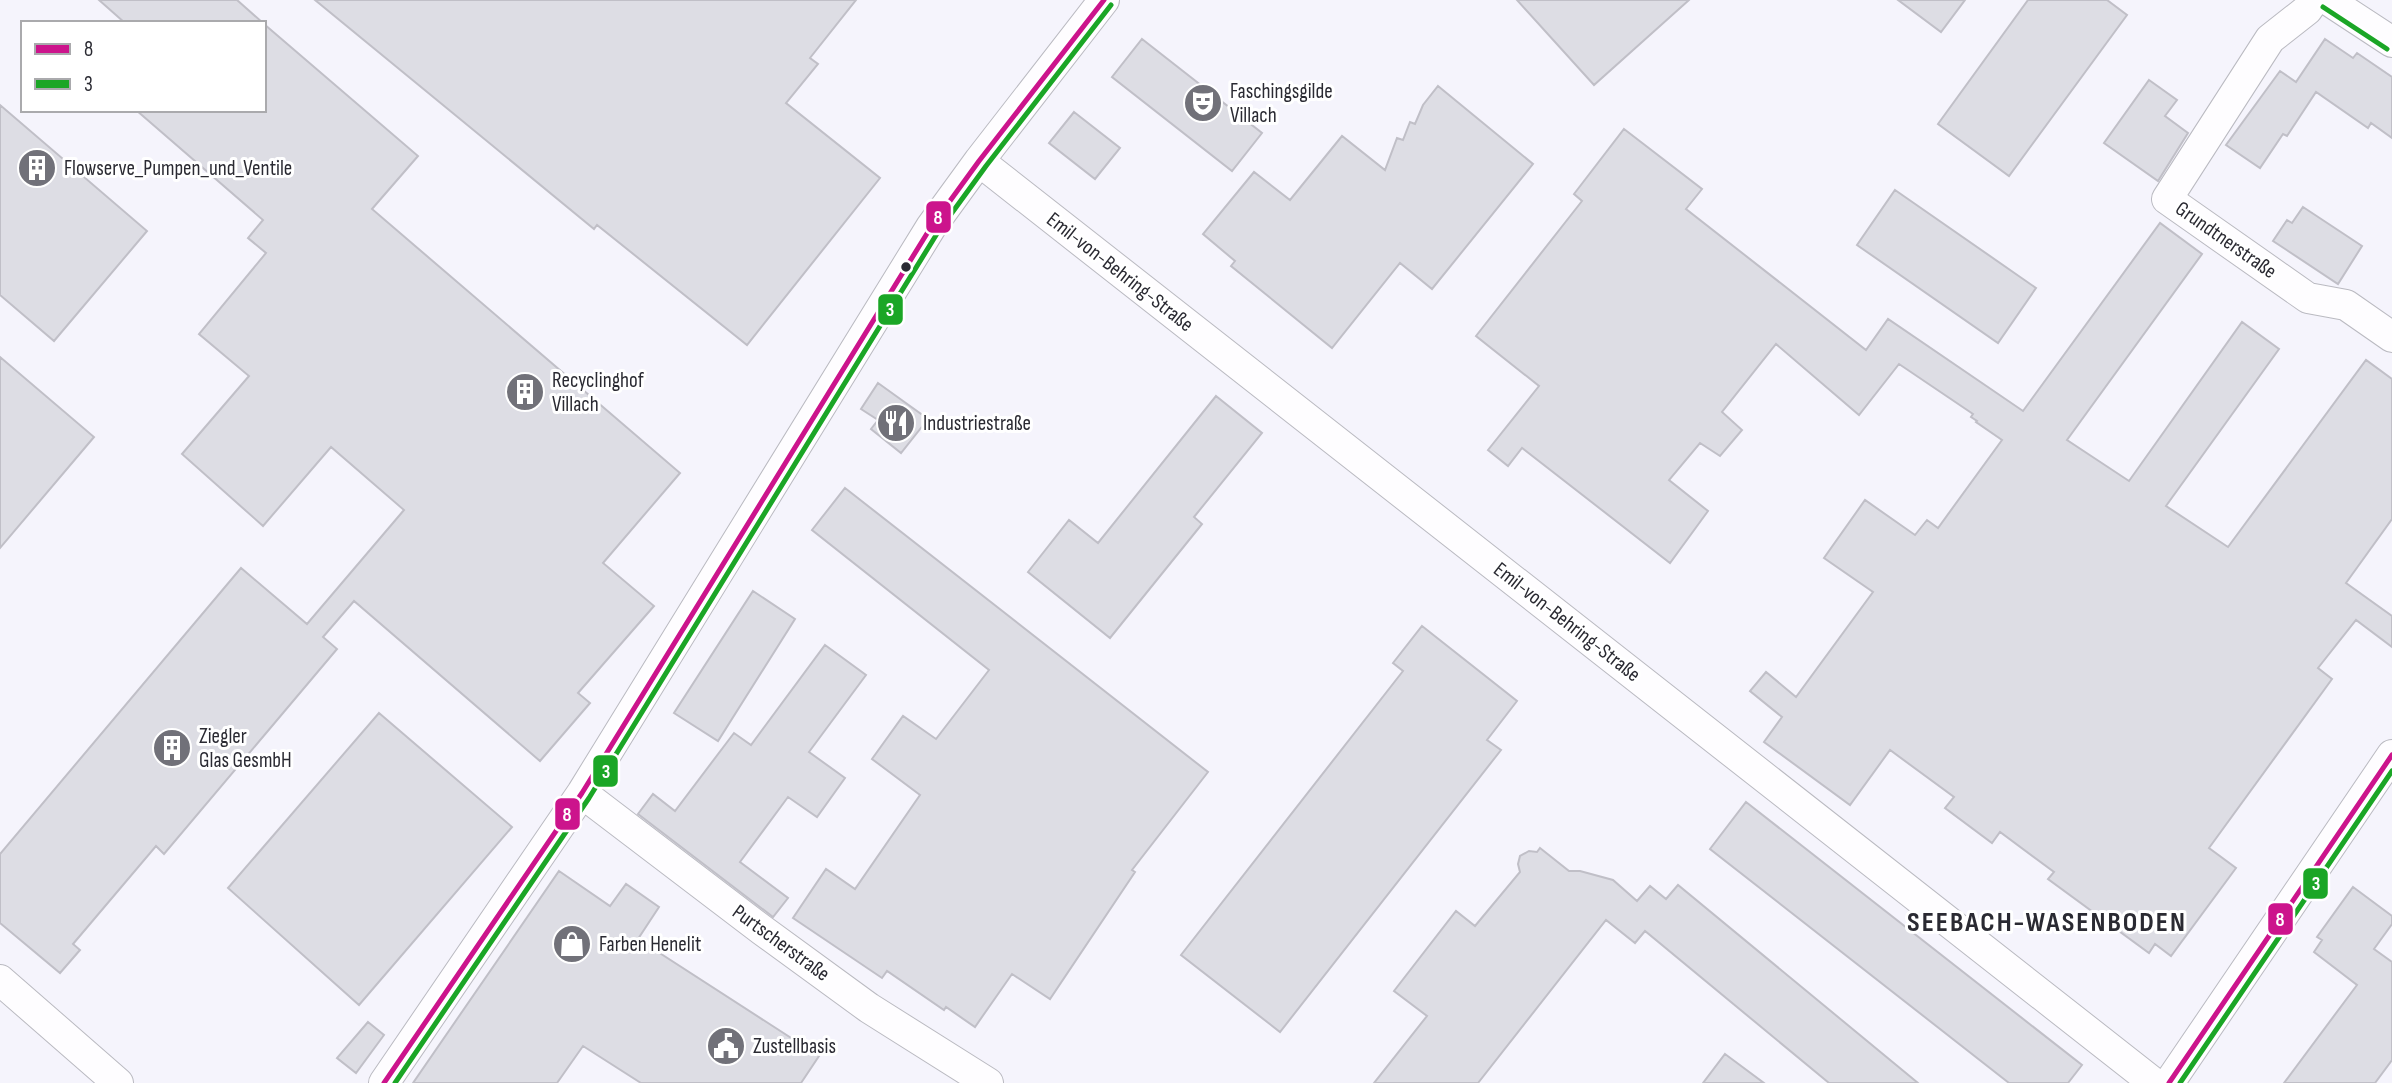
<svg xmlns="http://www.w3.org/2000/svg" width="2392" height="1083" viewBox="0 0 2392 1083" font-family="'Sofia Sans Condensed',sans-serif">
  <style>
    .building { fill: #dddde4; stroke: #c0bfc7; stroke-width: 2 }
    .lines { fill: none; stroke-linecap: round; stroke-linejoin: round }
    .minor-casing { stroke: #babac1; stroke-width: 32 }
    .minor { stroke: #fefdff; stroke-width: 30 }
    .bus-1-casing { stroke: #fff; stroke-width: 10 }
    .bus-2-casing { stroke: #fff; stroke-width: 10 }
    .bus-1 { stroke: #cc148c; stroke-width: 5 }
    .bus-2 { stroke: #1ba626; stroke-width: 5 }
    .bus-dot { fill: #2a2a32; stroke: #fff; stroke-width: 2.5 }
    .labels { text-anchor: middle; dominant-baseline: central; stroke-width: 6; stroke-linejoin: round; paint-order: stroke }
    .poi-label { font-size: 21px; fill: #2a2a32; stroke: #fff; text-anchor: start }
    .street-label { font-size: 21px; fill: #2a2a32; stroke: #fff }
    .district-label { font-size: 28px; font-weight: bold; letter-spacing: 2px; fill: #2a2a32; stroke: #fff }
    .line-badge { stroke: #fff; stroke-width: 2.5 }
    .badge-label { font-size: 19px; text-anchor: middle; font-weight: bold; fill: #fff }
  </style>
  <rect width="100%" height="100%" fill="#f5f4fc"/>
  <!-- building -->
  <path class="building" d="M99 0H237L263 23H125Z
    M315 0H856L810 58 818 64 786 103 880 178 747 345 597 225 594 229Z
    M1517 0H1689L1594 85Z
    M1898 0H1965L1941 32Z
    M2028 0H2107L2127 15 2009 176 1938 124Z
    M264 24 418 156 372 209 680 473 603 563 654 606 578 693 590 703 540 761 354 601 323 637 337 649 164 854 156 846 73 944 80 950 60 973 0 923V854L241 568 307 624 404 510 331 447 263 526 182 454 249 376 199 334 266 253 248 238 263 220 136 110H264Z
    M1142 39 1262 133 1232 171 1112 77Z
    M2325 39 2353 58 2357 53 2392 77V138L2371 123 2368 128 2316 92 2287 136 2283 134 2260 168 2226 145 2280 71 2296 82Z
    M2149 80 2177 100 2165 116 2188 133 2158 181 2104 143Z
    M1438 86 1533 164 1432 289 1400 263 1332 348 1231 266 1235 261 1203 234 1254 172 1290 200 1342 136 1385 170 1397 138 1403 140 1410 122 1415 124 1423 105Z
    M0 105 147 231 54 341 0 295Z
    M1074 112 1120 148 1095 179 1049 143Z
    M1624 129 1702 189 1686 209 1866 350 1888 319 2023 411 2160 223 2202 254 2067 440 2129 481 2242 322 2279 349 2166 506 2228 547 2366 360 2392 379V519L2346 583 2392 616V647L2356 620 2318 668 2332 679 2209 848 2236 868 2171 956 2155 944 2149 953 2048 879 2054 872 2000 832 1992 843 1945 808 1954 797 1890 750 1850 805 1764 742 1782 717 1750 691 1766 672 1796 697 1873 592 1824 558 1865 500 1915 535 1927 520 1938 528 2002 440 1976 422 1977 421 1971 417 1973 414 1899 364 1859 415 1776 344 1722 412 1742 430 1720 456 1700 443 1669 480 1708 511 1670 563 1522 448 1508 466 1488 450 1539 386 1476 336 1582 201 1574 194Z
    M1895 190 2036 288 1998 343 1857 245Z
    M2303 207 2362 246 2338 284 2273 241 2287 220 2292 223Z
    M0 357 94 437 0 548Z
    M878 383 928 419 901 453 871 429 878 420 861 409Z
    M1216 396 1262 433 1194 517 1202 524 1110 638 1028 572 1069 520 1098 543Z
    M845 488 1208 772 1132 870 1135 872 1050 999 1012 974 975 1027 946 1007 944 1010 887 971 882 978 793 918 826 869 855 889 920 795 872 759 903 716 936 739 989 670 812 530Z
    M753 591 795 619 718 741 674 713Z
    M1422 626 1517 701 1487 740 1501 750 1280 1032 1181 955 1403 671 1393 663Z
    M825 645 866 675 809 752 845 778 817 817 788 797 740 862 788 898 773 917 638 814 653 794 675 811 734 733 751 745Z
    M379 713 512 827 359 1005 228 888Z
    M1746 802 2082 1065 2068 1083H2009L1710 849Z
    M1540 848 1569 871H1580L1613 880 1637 901 1650 886 1666 899 1678 885 1918 1083H1829L1645 931 1635 943 1606 920 1478 1083H1374L1427 1016 1394 991 1456 911 1475 926 1520 872 1518 864 1520 856 1529 851 1537 852Z
    M559 871 610 906 626 884 659 907 638 939 819 1056 801 1083H641L583 1046 557 1083H413Z
    M2353 887 2392 916V924L2374 949 2392 962V1060L2375 1083H2284L2357 985 2314 952 2322 940 2317 937Z
    M368 1022 384 1035 356 1073 337 1058Z
    M1725 1054 1764 1083H1703Z"/>
  <g class="lines">
    <defs>
      <path id="minor" d="M2314 0 2307 10 2270 39 2167 199 2308 298 2346 305 2392 337
        M2328 0 2392 42
        M979 161 2154 1083
        M582 793 762 930 869 1008 988 1083
        M0 980 118 1083
        M384 1083 582 793 931 227 979 161 1104 0
        M2169 1083 2392 755"/>
    </defs>
    <!-- minor casing -->
    <use href="#minor" class="minor-casing"/>
    <!-- minor -->
    <use href="#minor" class="minor"/>
    <defs>
      <path id="bus-1" d="M384 1083 582 793 931 227 979 161 1104 0
        M2169 1083 2392 755"/>
      <path id="bus-2" d="M2323 7 2387 49
        M395 1083 589 798 938 232 986 166 1111 5
        M2180 1083 2392 771"/>
    </defs>
    <!-- bus-1 casing -->
    <use href="#bus-1" class="bus-1-casing"/>
    <!-- bus-2 casing -->
    <use href="#bus-2" class="bus-2-casing"/>
    <!-- bus-1 -->
    <use href="#bus-1" class="bus-1"/>
    <!-- bus-2 -->
    <use href="#bus-2" class="bus-2"/>
  </g>
  <!-- icons -->
  <defs>
    <symbol id="theatre-disc" viewBox="-11 -11 22 22"><circle r="9.5" fill="#717179" stroke="#fff"/><path d="M-5-5.5Q0-4 5-5.5V0Q5 5 0 6Q-5 5-5 0ZM-3.3-2.5H-1v1.5H-3.3ZM1-2.5H3.3v1.5H1ZM-2.8 1Q0 5.5 2.8 1Z" fill="#fff"/></symbol>
    <symbol id="building-disc" viewBox="-11 -11 22 22"><circle r="9.5" fill="#717179" stroke="#fff"/><path d="M-4-6H4V6H1V3H-1V6H-4ZM-2.5-4.3h1.7v1.8h-1.7ZM.8-4.3h1.7v1.8H.8ZM-2.5-1h1.7V.8h-1.7ZM.8-1h1.7V.8H.8Z" fill="#fff"/></symbol>
    <symbol id="restaurant-disc" viewBox="-11 -11 22 22"><circle r="9.5" fill="#717179" stroke="#fff"/><path d="M-5-6h1v4h1v-4h1v4h1v-4h1v5L-1.5 .5V6h-2V.5L-5-1ZM5-6V6H3V1.5H1.5Q1.5-4 5-6Z" fill="#fff"/></symbol>
    <symbol id="shop-disc" viewBox="-11 -11 22 22"><circle r="9.5" fill="#717179" stroke="#fff"/><path d="M-5-2.5h2.3a2.7 3.5 0 0 1 5.4 0H5L5.5 6h-11ZM-1.5-2.5h3a1.5 2.3 0 0 0-3 0Z" fill="#fff"/></symbol>
    <symbol id="civic-disc" viewBox="-11 -11 22 22"><circle r="9.5" fill="#717179" stroke="#fff"/><path d="M-.6-6.5H3V-4.5H.6V-3L4-1V1h2V6H-6V1h2V-1L-.6-3ZM-1.2 2.5V6h2.4V2.5Z" fill="#fff"/></symbol>
  </defs>
  <g fill-rule="evenodd">
    <use href="#theatre-disc" x="1181" y="81" width="44" height="44"/>
    <use href="#building-disc" x="15" y="146" width="44" height="44"/>
    <use href="#building-disc" x="503" y="370" width="44" height="44"/>
    <use href="#restaurant-disc" x="874" y="401" width="44" height="44"/>
    <use href="#building-disc" x="150" y="726" width="44" height="44"/>
    <use href="#shop-disc" x="550" y="922" width="44" height="44"/>
    <use href="#civic-disc" x="704" y="1024" width="44" height="44"/>
  </g>
  <!-- markers -->
  <circle class="bus-dot" cx="906" cy="267" r="6"/>
  <g class="labels">
    <!-- poi labels -->
    <g class="poi-label">
      <text x="1230" y="91">Faschingsgilde<tspan x="1230" dy="24">Villach</tspan></text>
      <text x="64" y="168">Flowserve_Pumpen_und_Ventile</text>
      <text x="552" y="380">Recyclinghof<tspan x="552" dy="24">Villach</tspan></text>
      <text x="923" y="423">Industriestraße</text>
      <text x="199" y="736">Ziegler<tspan x="199" dy="24">Glas GesmbH</tspan></text>
      <text x="599" y="944">Farben Henelit</text>
      <text x="753" y="1046">Zustellbasis</text>
    </g>
    <!-- street labels -->
    <g class="street-label">
      <text transform="translate(2226 240) rotate(35)">Grundtnerstraße</text>
      <text transform="translate(1120 272) rotate(38)">Emil-von-Behring-Straße</text>
      <text transform="translate(1567 622) rotate(38)">Emil-von-Behring-Straße</text>
      <text transform="translate(781 943) rotate(36)">Purtscherstraße</text>
    </g>
    <!-- district labels -->
    <g class="district-label">
      <text x="2047" y="922">SEEBACH-WASENBODEN</text>
    </g>
  </g>
  <g class="line-badge">
    <rect x="925" y="200" width="27" height="34" rx="7" fill="#cc148c"/>
    <rect x="877" y="293" width="27" height="33" rx="7" fill="#1ba626"/>
    <rect x="592" y="754" width="27" height="34" rx="7" fill="#1ba626"/>
    <rect x="554" y="797" width="27" height="34" rx="7" fill="#cc148c"/>
    <rect x="2302" y="867" width="27" height="33" rx="7" fill="#1ba626"/>
    <rect x="2267" y="902" width="27" height="34" rx="7" fill="#cc148c"/>
  </g>
  <g class="badge-label">
    <text x="938" y="224">8</text>
    <text x="890" y="316">3</text>
    <text x="606" y="778">3</text>
    <text x="567" y="821">8</text>
    <text x="2316" y="890">3</text>
    <text x="2280" y="926">8</text>
  </g>
  <!-- legend -->
  <rect x="21" y="21" width="245" height="91" fill="#ffffff" stroke="#aaaaad" stroke-width="2"/>
  <rect x="35" y="44" width="35" height="10" fill="#cc148c" stroke="#aaaaad" stroke-width="2"/>
  <text x="84" y="56" font-size="21" fill="#2a2a32">8</text>
  <rect x="35" y="79" width="35" height="10" fill="#1ba626" stroke="#aaaaad" stroke-width="2"/>
  <text x="84" y="91" font-size="21" fill="#2a2a32">3</text>
</svg>
